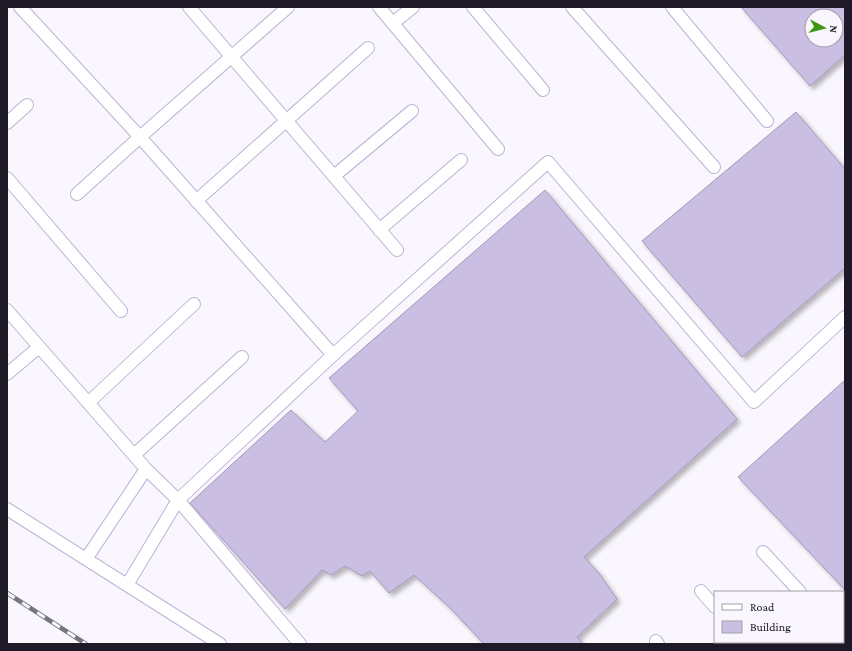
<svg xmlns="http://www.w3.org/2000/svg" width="852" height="651" viewBox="0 0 852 651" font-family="'Crimson Pro',serif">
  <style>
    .building { fill: #cabfe2; stroke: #a398ba; fill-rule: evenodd; filter: url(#shadow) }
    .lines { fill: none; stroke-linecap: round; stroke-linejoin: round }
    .minor-casing { stroke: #bdb2d5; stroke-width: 14 }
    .minor { stroke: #fff; stroke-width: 12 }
    .rail-casing { stroke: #77747f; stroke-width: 4.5 }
    .rail { stroke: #f9f6fe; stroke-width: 3; stroke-dasharray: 9; stroke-linecap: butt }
  </style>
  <defs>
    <filter id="shadow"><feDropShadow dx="3.5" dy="3.5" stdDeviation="2" flood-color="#0004"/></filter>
  </defs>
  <rect width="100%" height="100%" fill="#f9f6fe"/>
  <!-- building -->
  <path class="building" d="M741 7H845V55L810 86ZM812 16H836V40H812Z
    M796 112 845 169V268L742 357 642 241Z
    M545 190 737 419 584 557 598 572 617 599 577 637 583 644H484L450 608 414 575 389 593 370 571 362 576 345 566 331 575 322 570 285 609 190 503 291 410 325 442 358 411 329 378Z
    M845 380V590L738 477Z"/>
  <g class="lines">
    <defs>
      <path id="minor" d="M20 7 140 137 288 7
        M189 7 397 250
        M379 7 498 149
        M473 7 543 90
        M572 7 714 167
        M672 7 767 121
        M393 23 413 7
        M7 123 27 105
        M334 176 412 111
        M7 178 121 311
        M77 194 140 137 333 355
        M196 201 368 48
        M379 230 461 160
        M7 310 146 469 178 500 333 355 548 162 754 402 845 317
        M7 374 39 347
        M88 403 194 304
        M134 455 242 357
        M7 509 220 644
        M763 552 800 592
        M86 559 146 469
        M127 585 178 500 300 644
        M701 591 715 607
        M843 640 845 642
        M656 641 658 644
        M745 642 747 644"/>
    </defs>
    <!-- minor casing -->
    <use href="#minor" class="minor-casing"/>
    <!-- minor -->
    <use href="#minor" class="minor"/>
    <defs>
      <path id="rail" d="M7 593 86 644"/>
    </defs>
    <!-- rail casing -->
    <use href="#rail" class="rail-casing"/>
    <!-- rail -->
    <use href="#rail" class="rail"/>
  </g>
  <!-- border -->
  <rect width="852" height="651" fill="none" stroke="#1d1926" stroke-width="16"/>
  <!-- legend -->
  <rect x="714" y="591" width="130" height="52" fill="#f9f6fe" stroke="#a19ea8"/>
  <rect x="722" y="604" width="20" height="6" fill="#ffffff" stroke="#a19ea8"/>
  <text x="750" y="611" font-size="12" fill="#1d1926">Road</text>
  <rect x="722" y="621" width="20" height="12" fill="#cabfe2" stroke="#a19ea8"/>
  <text x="750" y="631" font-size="12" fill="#1d1926">Building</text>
  <!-- north arrow -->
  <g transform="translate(824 28) rotate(97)"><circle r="19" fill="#f9f6fe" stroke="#a19ea8"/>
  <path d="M0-3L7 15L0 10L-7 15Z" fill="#3c9713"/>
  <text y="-6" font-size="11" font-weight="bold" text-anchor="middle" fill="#1d1926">N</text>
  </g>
</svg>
